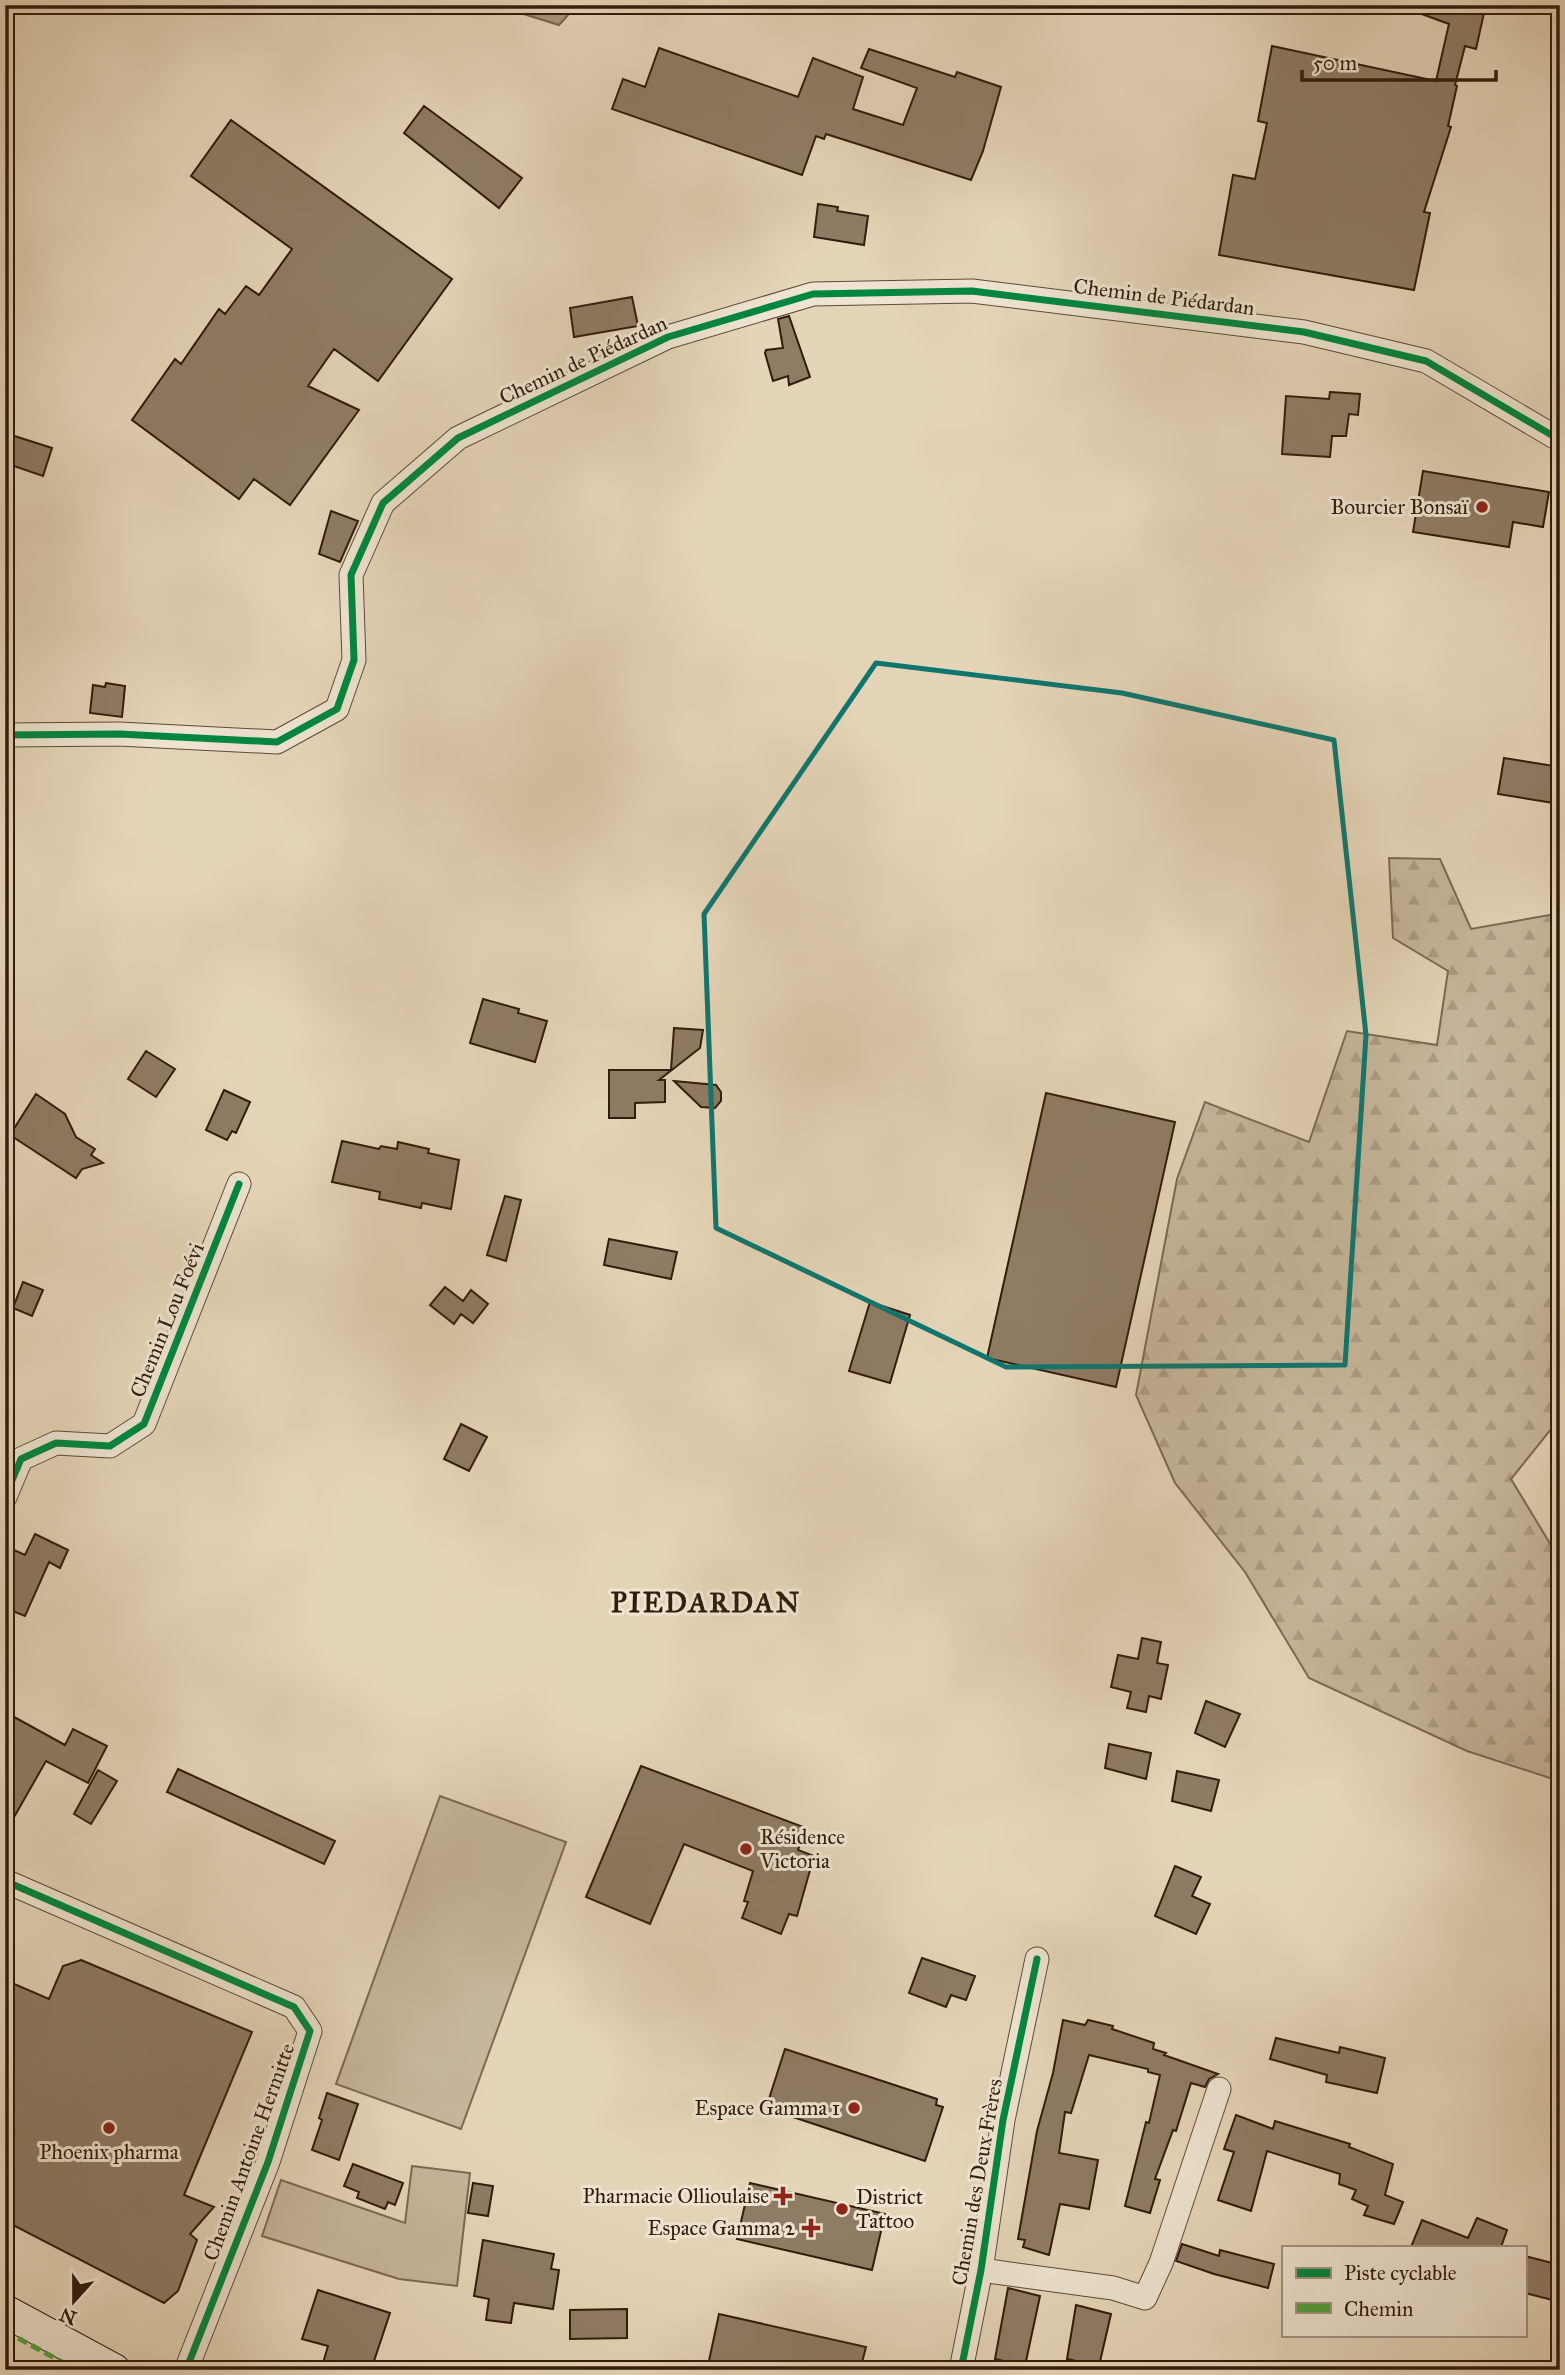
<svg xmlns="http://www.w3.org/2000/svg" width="1565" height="2375" viewBox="0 0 1565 2375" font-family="'IM FELL Great Primer',serif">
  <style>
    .grass { fill: #c6b69b; stroke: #7c6954; stroke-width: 2 }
    .forest { fill: url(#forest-firs); stroke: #7c6954; stroke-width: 2 }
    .water { fill: url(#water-ripples); stroke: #786550; stroke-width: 2 }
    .building { fill: #8f7c65; stroke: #311c0c; stroke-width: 2 }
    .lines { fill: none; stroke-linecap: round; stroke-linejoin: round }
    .minor-casing { stroke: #5e4a37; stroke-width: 25 }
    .secondary-casing { stroke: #311c0c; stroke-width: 34 }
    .minor { stroke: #eee4d1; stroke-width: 23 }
    .secondary { stroke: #eee4d1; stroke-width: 32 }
    .quiet { stroke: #52a13e; stroke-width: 5; stroke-dasharray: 10 5; stroke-linecap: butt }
    .cycleway-casing { stroke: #eee4d1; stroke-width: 11 }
    .cycleway { stroke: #00873e; stroke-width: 7 }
    .marked { fill: none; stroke: #0f766e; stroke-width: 5; stroke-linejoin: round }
    .poi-dot { fill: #8f2418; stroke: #eee4d1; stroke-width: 2.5 }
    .labels { text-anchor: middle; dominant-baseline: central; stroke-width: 6; stroke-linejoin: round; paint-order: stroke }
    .street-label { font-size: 21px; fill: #311c0c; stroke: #eee4d1 }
    .poi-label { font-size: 21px; fill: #311c0c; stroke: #eee4d1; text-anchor: end }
    .district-label { font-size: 28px; font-weight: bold; letter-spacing: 2px; fill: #311c0c; stroke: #eee4d1 }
  </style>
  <defs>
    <pattern id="forest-firs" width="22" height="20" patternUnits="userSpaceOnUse" patternTransform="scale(1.75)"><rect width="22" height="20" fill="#c6b69b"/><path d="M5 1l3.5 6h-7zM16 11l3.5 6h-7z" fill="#ab9c84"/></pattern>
    <pattern id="water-ripples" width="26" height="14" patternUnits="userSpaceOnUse" patternTransform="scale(1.75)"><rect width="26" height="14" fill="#a8967e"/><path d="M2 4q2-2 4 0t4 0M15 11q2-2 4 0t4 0" fill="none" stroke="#897a66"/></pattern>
  </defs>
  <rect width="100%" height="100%" fill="#e5d5b8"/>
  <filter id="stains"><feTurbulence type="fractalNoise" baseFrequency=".00286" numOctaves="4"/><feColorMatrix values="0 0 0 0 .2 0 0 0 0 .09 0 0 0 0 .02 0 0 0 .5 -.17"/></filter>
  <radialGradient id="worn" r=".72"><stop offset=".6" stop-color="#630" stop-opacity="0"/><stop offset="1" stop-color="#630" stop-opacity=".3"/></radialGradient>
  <!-- grass -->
  <path class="grass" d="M440 1796 566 1842 461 2129 336 2084Z
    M412 2166 470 2173 457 2286 399 2279 262 2236 281 2180 405 2223Z"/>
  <!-- forest -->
  <path class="forest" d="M1389 858 1440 859 1471 929 1555 914 1560 917V1418L1511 1479 1560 1560V1750L1556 1780 1467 1751 1309 1678 1245 1572 1175 1483 1136 1395 1177 1179 1205 1102 1309 1142 1347 1031 1437 1045 1448 971 1393 938Z"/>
  <!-- water -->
  <path class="water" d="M494 5H577L559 25Z"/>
  <!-- building -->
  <path class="building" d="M1406 5H1458L1484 13 1476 49 1465 46 1455 85 1457 86 1448 126 1451 127 1424 212 1430 213 1414 290 1219 255 1233 175 1255 179 1267 123 1258 121 1272 46 1436 81 1449 24 1405 8Z
    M659 48 798 97 813 58 863 77 853 109 903 125 917 88 861 68 869 49 955 77 957 72 1001 87 983 151 971 180 826 134 824 139 816 136 802 175 612 109 623 79 645 87Z
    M424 106 522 178 499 208 404 133Z
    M231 120 452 279 378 381 334 349 308 386 359 410 290 505 254 479 239 499 132 420 175 359 181 364 219 309 225 314 246 286 259 295 292 249 191 176Z
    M818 204 838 207 837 211 868 216 864 245 814 237Z
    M632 297 638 326 574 337 570 308Z
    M789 316 810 377 789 385 788 376 773 381 765 353 766 350 783 348 778 319Z
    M1330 392 1360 394 1358 415 1349 414 1346 436H1332L1330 457 1282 454 1286 396 1329 399Z
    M5 433 52 448 43 476 5 463Z
    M1423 471 1549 492 1543 527 1513 522 1509 547 1413 532Z
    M331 511 358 521 340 562 319 554Z
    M106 683 125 686 122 717 90 713 93 685 105 687Z
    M1504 758 1560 767V804L1498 794Z
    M483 999 519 1009 518 1013 547 1021 535 1062 470 1043Z
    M674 1028 703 1030 700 1048 659 1080H665V1102L635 1103V1118H609V1070H671Z
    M146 1051 175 1069 156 1097 128 1079Z
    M674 1081 716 1085 721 1092V1101L715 1108 701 1107Z
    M224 1090 250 1102 236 1133 232 1131 227 1140 206 1130Z
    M1046 1093 1175 1122 1116 1387 987 1358Z
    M36 1094 65 1114 76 1137 95 1149 91 1155 103 1163 82 1169 76 1178 10 1135Z
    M342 1141 379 1149 381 1146 397 1149 398 1142 429 1149 428 1153 459 1160 451 1209 422 1203 421 1208 379 1199 380 1192 332 1182Z
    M505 1196 521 1200 506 1261 487 1255Z
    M609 1239 677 1252 671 1279 604 1265Z
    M23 1282 43 1290 32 1316 13 1308Z
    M445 1287 463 1301 471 1290 488 1304 473 1323 461 1314 454 1324 430 1305Z
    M870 1302 910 1315 890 1383 849 1371Z
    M461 1424 487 1437 469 1471 444 1459Z
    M35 1534 68 1550 60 1568 49 1562 25 1616 5 1608V1546L25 1555Z
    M1142 1638 1161 1642 1157 1663 1168 1665 1161 1699 1149 1696 1146 1712 1127 1708 1131 1692 1111 1687 1118 1655 1138 1659Z
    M1206 1701 1240 1714 1225 1747 1195 1733Z
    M5 1712 65 1745 73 1729 107 1746 88 1783 46 1761 5 1833Z
    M1109 1744 1151 1753 1146 1779 1105 1768Z
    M641 1766 806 1828 798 1850 814 1856 797 1916 789 1914 781 1934 742 1918 748 1902 744 1901 753 1871 684 1844 650 1924 586 1897Z
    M178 1769 335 1841 324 1864 167 1792Z
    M98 1770 117 1781 91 1824 74 1814Z
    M1177 1771 1219 1780 1211 1811 1172 1801Z
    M1175 1866 1201 1877 1192 1896 1210 1904 1196 1934 1155 1916Z
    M922 1958 975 1976 966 2000 951 1995 946 2007 909 1993Z
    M81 1960 252 2032 184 2195 214 2207 190 2234 197 2240 178 2291 164 2303 5 2221V1980L49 1999 63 1966Z
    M1063 2020 1085 2025 1088 2020 1113 2026 1112 2029 1154 2043 1153 2049 1166 2053 1164 2055 1218 2074 1209 2079 1205 2087 1191 2083 1176 2131 1173 2130 1155 2179 1160 2180 1150 2213 1125 2206 1146 2122 1149 2123 1160 2075 1148 2072V2069L1089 2055 1071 2113 1065 2112 1059 2153 1098 2160 1089 2209 1060 2204 1049 2255 1023 2247 1025 2240 1018 2239 1037 2131 1053 2073Z
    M1276 2038 1339 2053 1340 2047 1385 2058 1377 2093 1326 2082 1327 2075 1270 2059Z
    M785 2049 937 2099 936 2105 943 2107 925 2161 766 2108Z
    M327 2093 358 2104 339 2160 312 2150 322 2120 319 2118Z
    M1236 2115 1273 2129 1275 2121 1350 2144 1349 2147 1393 2164 1385 2195 1403 2202 1394 2224 1364 2215 1368 2206 1352 2199 1356 2190 1339 2184 1340 2174 1267 2151 1251 2211 1218 2200 1234 2152 1224 2149Z
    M353 2164 403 2183 395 2205 388 2202 385 2209 357 2198 359 2192 344 2186Z
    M473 2183 493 2186 488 2216 468 2213Z
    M750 2183 885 2214 872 2270 737 2239Z
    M1477 2218 1507 2230 1501 2247H1411L1422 2220 1468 2238Z
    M483 2240 554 2254 551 2269 559 2270 553 2309 514 2303 511 2323 486 2320 489 2299 474 2296Z
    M1182 2244 1219 2256 1220 2250 1274 2264 1268 2288 1214 2274 1176 2261Z
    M1525 2256 1560 2265V2302L1525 2293Z
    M1008 2288 1040 2296 1025 2366 995 2359Z
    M318 2290 390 2313 371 2370H321L328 2346 302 2339Z
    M1076 2305 1111 2314 1099 2366 1067 2359Z
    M627 2309V2338L570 2339V2310Z
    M719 2314 866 2347 860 2370H707Z"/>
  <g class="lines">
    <defs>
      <path id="minor" d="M5 735 119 734 277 742 337 709 354 660 351 575 383 503 458 438 668 337 813 294 972 291 1304 332 1426 361 1560 440
        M5 1497 21 1459 56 1443 110 1446 144 1424 239 1184
        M5 1881 294 2007 310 2031 268 2162 186 2370
        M981 2270 1113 2288 1145 2298 1161 2263 1219 2089
        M961 2370 981 2270 1003 2120 1037 1959"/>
      <path id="secondary" d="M5 2311 114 2370"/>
    </defs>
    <!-- minor casing -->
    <use href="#minor" class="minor-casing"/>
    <!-- secondary casing -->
    <use href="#secondary" class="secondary-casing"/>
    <!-- minor -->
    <use href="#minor" class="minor"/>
    <!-- secondary -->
    <use href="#secondary" class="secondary"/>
    <!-- quiet -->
    <path class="quiet" d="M5 2331 77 2370"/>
    <defs>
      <path id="cycleway" d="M5 735 119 734 277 742 337 709 354 660 351 575 383 503 458 438 668 337 813 294 972 291 1304 332 1426 361 1560 440
        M5 1497 21 1459 56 1443 110 1446 144 1424 239 1184
        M5 1881 294 2007 310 2031 268 2162 186 2370
        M961 2370 981 2270 1003 2120 1037 1959"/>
    </defs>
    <!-- cycleway casing -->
    <use href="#cycleway" class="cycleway-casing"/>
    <!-- cycleway -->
    <use href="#cycleway" class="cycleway"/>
  </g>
  <!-- marked area -->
  <path class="marked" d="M876 663 1122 693 1334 740 1366 1035 1345 1365 1006 1367 716 1228 704 914Z"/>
  <!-- markers -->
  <g class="poi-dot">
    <circle cx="1482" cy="507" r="7"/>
    <circle cx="746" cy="1849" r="7"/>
    <circle cx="854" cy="2108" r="7"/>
    <circle cx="109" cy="2128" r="7"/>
    <path d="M779.5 2185.5h7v7h7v7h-7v7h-7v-7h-7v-7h7z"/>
    <circle cx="842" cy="2209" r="7"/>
    <path d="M807.5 2217.5h7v7h7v7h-7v7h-7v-7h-7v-7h7z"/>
  </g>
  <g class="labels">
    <!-- street labels -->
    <g class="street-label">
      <text transform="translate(1164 297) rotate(7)">Chemin de Piédardan</text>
      <text transform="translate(583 360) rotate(-25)">Chemin de Piédardan</text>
      <text transform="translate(167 1320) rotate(-68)">Chemin Lou Foévi</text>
      <text transform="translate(249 2152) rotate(-70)">Chemin Antoine Hermitte</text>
      <text transform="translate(977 2182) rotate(-80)">Chemin des Deux Frères</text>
    </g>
    <!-- poi labels -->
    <g class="poi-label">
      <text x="1468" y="507">Bourcier Bonsaï</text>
      <text x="760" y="1837" text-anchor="start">Résidence<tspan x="760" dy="24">Victoria</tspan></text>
      <text x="840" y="2108">Espace Gamma 1</text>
      <text x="109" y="2152" text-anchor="middle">Phoenix pharma</text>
      <text x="769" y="2196">Pharmacie Ollioulaise</text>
      <text x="856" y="2197" text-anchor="start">District<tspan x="856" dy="24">Tattoo</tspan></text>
      <text x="795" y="2228">Espace Gamma 2</text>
    </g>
    <!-- district labels -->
    <g class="district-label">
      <text x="706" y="1602">PIEDARDAN</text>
    </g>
  </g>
  <!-- margin -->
  <rect width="1565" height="2375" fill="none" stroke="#e5d5b8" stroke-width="28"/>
  <rect x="7" y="7" width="1551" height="2361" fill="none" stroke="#311c0c" stroke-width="3.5"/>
  <rect x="14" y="14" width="1537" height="2347" fill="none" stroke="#311c0c" stroke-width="2"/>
  <!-- legend -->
  <rect x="1282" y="2246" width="245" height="91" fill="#eee4d1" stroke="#a29482" stroke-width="2"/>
  <rect x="1296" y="2268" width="35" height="10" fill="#00873e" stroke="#a29482" stroke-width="2"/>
  <text x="1344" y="2280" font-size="21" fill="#311c0c">Piste cyclable</text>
  <rect x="1296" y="2303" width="35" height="10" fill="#52a13e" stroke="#a29482" stroke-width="2"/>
  <text x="1344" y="2316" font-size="21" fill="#311c0c">Chemin</text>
  <!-- north arrow -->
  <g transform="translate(74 2301) rotate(201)" stroke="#eee4d1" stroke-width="5" paint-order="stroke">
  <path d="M0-5L12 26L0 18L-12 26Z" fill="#311c0c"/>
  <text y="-10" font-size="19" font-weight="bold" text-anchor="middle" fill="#311c0c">N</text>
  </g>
  <!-- scale -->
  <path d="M1302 70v10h194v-10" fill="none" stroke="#311c0c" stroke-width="3.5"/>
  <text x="1313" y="70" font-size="21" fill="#311c0c" stroke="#eee4d1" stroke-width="5" paint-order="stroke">50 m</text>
  <rect width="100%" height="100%" filter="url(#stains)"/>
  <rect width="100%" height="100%" fill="url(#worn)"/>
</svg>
